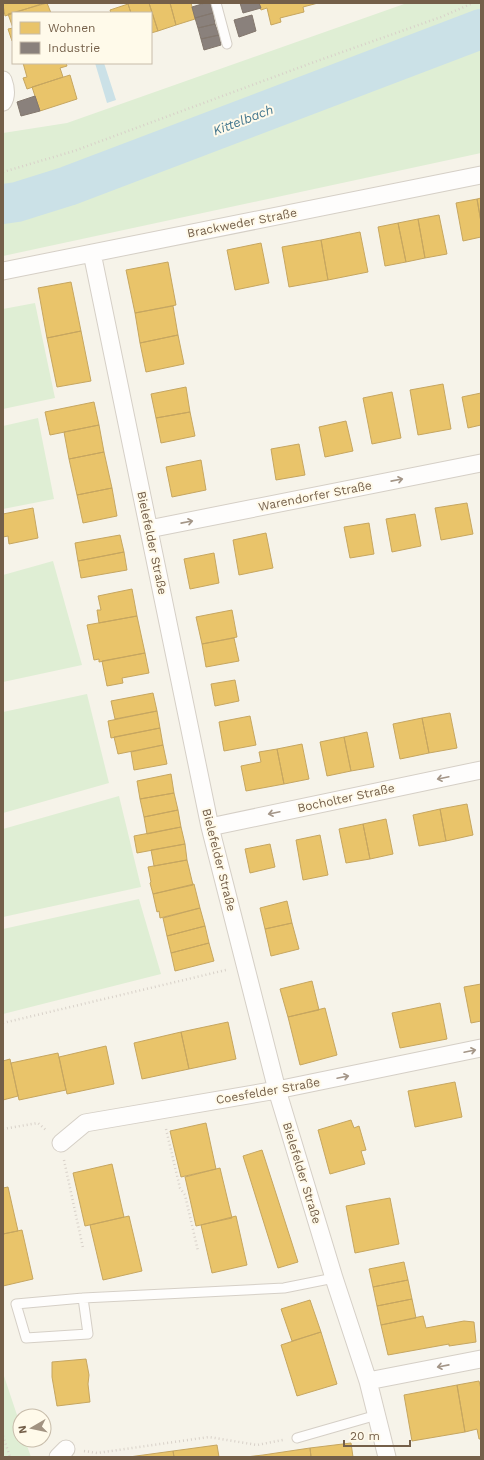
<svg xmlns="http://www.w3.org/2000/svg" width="484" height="1460" viewBox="0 0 484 1460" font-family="'Work Sans',sans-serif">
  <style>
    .green { fill: #dfeed4 }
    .water { fill: #cbe1e7 }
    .homes { fill: #e9c46a; stroke: #c6a660 }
    .industry { fill: #8a817c; stroke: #83776d }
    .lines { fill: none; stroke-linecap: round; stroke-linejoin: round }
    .river { stroke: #cbe1e7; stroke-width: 40 }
    .lane-casing { stroke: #d5cfc6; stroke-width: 11 }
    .street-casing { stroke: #d5cfc6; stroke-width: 19 }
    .path { stroke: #d8d1c9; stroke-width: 2.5; stroke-dasharray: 1 3; stroke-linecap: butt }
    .lane { stroke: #fefdfc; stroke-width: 9 }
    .street { stroke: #fefdfc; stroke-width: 17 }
    .oneway { stroke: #a49688 }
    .labels { text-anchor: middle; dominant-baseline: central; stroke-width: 4; stroke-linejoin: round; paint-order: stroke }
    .street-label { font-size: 12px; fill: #745f49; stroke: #fffaea }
    .water-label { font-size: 13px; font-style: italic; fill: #46788f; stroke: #fffaea }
  </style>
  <rect width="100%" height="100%" fill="#f6f3e9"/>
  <!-- green -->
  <path class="green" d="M407 3H481V44L70 195 3 207V133L67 123Z
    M481 48V153L3 256V217L34 211 71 196 281 125Z
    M35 303 55 398 3 409V309Z
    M38 418 54 499 3 509V426Z
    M53 561 82 665 3 682V575Z
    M87 694 109 783 3 813V712Z
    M119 796 141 887 3 917V829Z
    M139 899 161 974 3 1014V929Z
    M3 1373 20 1424V1440H25L31 1457H3Z"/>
  <!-- water -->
  <path class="water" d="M95 63H104L116 100 107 103Z"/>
  <!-- homes -->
  <path class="homes" d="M5 3H40L41 4 5 16 3 5Z
    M47 3 51 13H13V40L12 41 8 29 13 28 8 14Z
    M131 3H149L158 31 151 33V13H131L128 4Z
    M149 3H170L176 25 158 31Z
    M170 3H191L195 19 176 25Z
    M259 3H318L303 7 304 12 280 18 281 22 271 25 267 8 261 10Z
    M128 4 131 13H111L110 10Z
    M23 63H66L67 66 60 68 63 77 27 89 23 78 27 77Z
    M70 75 77 99 40 111 32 87Z
    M481 198V222L477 199Z
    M477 199 481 222V237L463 241 456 203Z
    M439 215 447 254 425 258 418 219Z
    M418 219 425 258 406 262 398 223Z
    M398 223 406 262 385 266 378 227Z
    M360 232 368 272 328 280 321 240Z
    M321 240 328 280 289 287 282 247Z
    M261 243 269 283 235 290 227 250Z
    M168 262 176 305 135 313 126 270Z
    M71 282 81 331 47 338 38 288Z
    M173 306 178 335 140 343 135 313Z
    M81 331 91 381 57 387 47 338Z
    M178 335 184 364 146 372 140 343Z
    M443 384 451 429 418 435 410 390Z
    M186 387 190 412 156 418 151 394Z
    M392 392 401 438 372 444 363 398Z
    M481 393V425L468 428 462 397Z
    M94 402 99 425 50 435 45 412Z
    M190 412 195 436 161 443 156 418Z
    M346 421 353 451 325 457 319 427Z
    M99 425 104 452 69 459 64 432Z
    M299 444 305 475 276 480 271 449Z
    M104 452 112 488 77 495 69 459Z
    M201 460 206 490 172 497 166 467Z
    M112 488 117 516 83 523 77 495Z
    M467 503 473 534 441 540 435 508Z
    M33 508 38 538 9 544 8 536 3 537V514Z
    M415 514 421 546 392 552 386 519Z
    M369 523 374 554 350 558 344 527Z
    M266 533 273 568 239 575 233 540Z
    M120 535 124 552 78 561 75 543Z
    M124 552 127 570 81 578 78 561Z
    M214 553 219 583 190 589 184 559Z
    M132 589 137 616 99 623 97 610H101L98 596Z
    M232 610 237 637 202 644 196 617Z
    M137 616 145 653 99 662V659L94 660 87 625Z
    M234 638 239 661 206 667 202 644Z
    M145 653 149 673 122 678 123 683 107 686 102 661Z
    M235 680 239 701 215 706 211 684Z
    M153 693 157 711 115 719 111 701Z
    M157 711 160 728 111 738 108 721Z
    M450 713 457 748 429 753 422 718Z
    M250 716 256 745 224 751 219 722Z
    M422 718 429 753 400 759 393 724Z
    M160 728 163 745 118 754 114 737Z
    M367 732 374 767 351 771 344 737Z
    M344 737 351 771 327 776 320 742Z
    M302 744 309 779 284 784 277 749Z
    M163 745 167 764 134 770 131 752Z
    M277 749 284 784 246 791 241 766 261 762 259 752Z
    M171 774 174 793 140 799 137 781Z
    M174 793 178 810 144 817 140 799Z
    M467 804 473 835 446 841 440 809Z
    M440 809 446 841 419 846 413 815Z
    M178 810 181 827 147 834 144 817Z
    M386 819 393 854 370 859 363 824Z
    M363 824 370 859 346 863 339 829Z
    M181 827 185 844 137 853 134 836Z
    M320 835 328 875 303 880 296 840Z
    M185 844 187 860 154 866 151 850Z
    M270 844 275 867 250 873 245 849Z
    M187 860 193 885 153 894 150 883 151 882 148 867Z
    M194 884 200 908 160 918 159 911 157 912 153 894Z
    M287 901 292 923 265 929 260 908Z
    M200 908 205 926 167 936 163 918Z
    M292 923 299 949 271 956 265 929Z
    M205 926 209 943 171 953 167 936Z
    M209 943 214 961 175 971 171 953Z
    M312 981 319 1010 288 1017 280 989Z
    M481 984V1021L471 1023 464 987Z
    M440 1003 447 1039 400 1048 392 1013Z
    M325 1008 337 1055 300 1065 288 1017Z
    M228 1022 236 1059 189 1069 181 1032Z
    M181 1032 189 1069 142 1079 134 1043Z
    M106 1046 114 1084 67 1094 59 1057Z
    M58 1053 66 1090 19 1100 11 1063Z
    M10 1059 18 1096 3 1100V1061Z
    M455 1082 462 1117 415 1127 408 1091Z
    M351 1120 354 1128 359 1126 366 1150 361 1151 365 1164 330 1174 318 1130Z
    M206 1123 216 1169 181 1177 170 1131Z
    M262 1150 298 1262 278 1268 243 1156Z
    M112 1164 124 1217 85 1226 73 1173Z
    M220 1168 232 1218 196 1226 185 1177Z
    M8 1187 18 1231 3 1234V1188Z
    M390 1198 399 1244 355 1253 346 1206Z
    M129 1216 142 1271 103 1280 90 1225Z
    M236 1216 247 1265 212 1273 201 1225Z
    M22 1230 33 1279 3 1286V1234Z
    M404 1262 408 1280 373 1287 369 1269Z
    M408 1280 412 1299 377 1306 373 1287Z
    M412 1299 416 1318 381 1325 377 1306Z
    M310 1300 321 1332 292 1341 281 1309Z
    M423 1316 426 1328 464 1321 474 1322 476 1342 449 1346V1344L388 1355 381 1325Z
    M321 1332 337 1384 297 1396 281 1345Z
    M86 1359 89 1375 88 1384 90 1402 57 1406 52 1377V1362Z
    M479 1381 481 1389V1439H479L477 1429 465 1432 457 1385Z
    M457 1385 465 1432 412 1441 404 1395Z
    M351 1443 353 1457H311L310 1448Z
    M217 1445 219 1457H174L173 1451Z
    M310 1448 311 1457H246L263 1455Z
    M173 1451 174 1457H129Z"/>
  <!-- industry -->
  <path class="industry" d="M205 3H210L213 13 195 18 192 7Z
    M240 3H259L261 8 243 13Z
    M213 13 215 24 198 28 195 18Z
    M252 15 256 31 239 37 234 20Z
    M215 24 219 35 201 39 198 28Z
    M219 35 221 45 204 50 201 39Z
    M35 96 40 111 21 116 17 102Z"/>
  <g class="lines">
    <!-- river -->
    <path class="river" d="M3 204 17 202 68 186 481 29"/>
    <defs>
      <path id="lane" d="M216 3 227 44
        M83 1298 88 1334 26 1338 16 1304 83 1298 284 1288 334 1278
        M297 1438 377 1415"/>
      <path id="street" d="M3 80C6 88 7 95 3 102
        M92 253 210 827 277 1090 334 1278 368 1381 387 1457
        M3 271 481 175
        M149 529 481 463
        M210 827 481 770
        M61 1143 85 1123 277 1090 481 1048
        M368 1381 481 1359
        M58 1457 66 1449"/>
    </defs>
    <!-- lane casing -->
    <use href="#lane" class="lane-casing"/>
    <!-- street casing -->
    <use href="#street" class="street-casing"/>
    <!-- path -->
    <path class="path" d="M3 172 74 151 317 61 441 17 473 3
      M3 1023 226 970
      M3 1129 38 1123 46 1130
      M166 1129 180 1188 185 1195 198 1251
      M64 1160 83 1248
      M3 1436 10 1457
      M84 1451 97 1453 209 1437 257 1445 283 1440"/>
    <!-- lane -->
    <use href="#lane" class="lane"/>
    <!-- street -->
    <use href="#street" class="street"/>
  </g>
  <!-- one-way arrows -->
  <defs><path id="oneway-shaft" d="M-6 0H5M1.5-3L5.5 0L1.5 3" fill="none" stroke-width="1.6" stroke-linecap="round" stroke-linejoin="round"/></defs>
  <g class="oneway">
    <use href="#oneway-shaft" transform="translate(397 480) rotate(-11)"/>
    <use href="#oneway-shaft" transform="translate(187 522) rotate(-11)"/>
    <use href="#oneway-shaft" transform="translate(443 778) rotate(168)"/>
    <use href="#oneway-shaft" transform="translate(274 813) rotate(168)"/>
    <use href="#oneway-shaft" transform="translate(470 1051) rotate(-12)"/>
    <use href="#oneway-shaft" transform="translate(343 1077) rotate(-12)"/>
    <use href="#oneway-shaft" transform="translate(443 1366) rotate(169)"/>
  </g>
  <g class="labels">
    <!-- street labels -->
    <g class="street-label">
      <text transform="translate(242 223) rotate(-11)">Brackweder Straße</text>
      <text transform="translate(315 496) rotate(-11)">Warendorfer Straße</text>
      <text transform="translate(152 543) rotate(78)">Bielefelder Straße</text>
      <text transform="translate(346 798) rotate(-12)">Bocholter Straße</text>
      <text transform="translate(219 860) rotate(76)">Bielefelder Straße</text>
      <text transform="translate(268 1091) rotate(-10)">Coesfelder Straße</text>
      <text transform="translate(302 1173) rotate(73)">Bielefelder Straße</text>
    </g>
    <!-- water labels -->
    <g class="water-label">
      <text transform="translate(243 120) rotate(-21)">Kittelbach</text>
    </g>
  </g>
  <!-- border -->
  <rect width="484" height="1460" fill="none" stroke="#745f49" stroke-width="8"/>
  <!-- legend -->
  <rect x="12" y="12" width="140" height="52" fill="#fffaea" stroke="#c7bcaa"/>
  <rect x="20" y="22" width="20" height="12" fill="#e9c46a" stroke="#c7bcaa"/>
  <text x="48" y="32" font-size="12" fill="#745f49">Wohnen</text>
  <rect x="20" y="42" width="20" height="12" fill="#8a817c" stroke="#c7bcaa"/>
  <text x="48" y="52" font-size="12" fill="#745f49">Industrie</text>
  <!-- north arrow -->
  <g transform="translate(32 1428) rotate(261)"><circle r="19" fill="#fffaea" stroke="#c7bcaa"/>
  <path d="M0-3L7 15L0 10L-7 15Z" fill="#a29381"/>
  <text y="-6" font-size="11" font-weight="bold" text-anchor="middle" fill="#745f49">N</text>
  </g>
  <!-- scale -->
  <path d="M344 1440v6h66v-6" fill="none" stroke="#745f49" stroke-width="2"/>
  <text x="350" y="1440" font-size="12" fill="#745f49" stroke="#fffaea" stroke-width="3" paint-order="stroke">20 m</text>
</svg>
